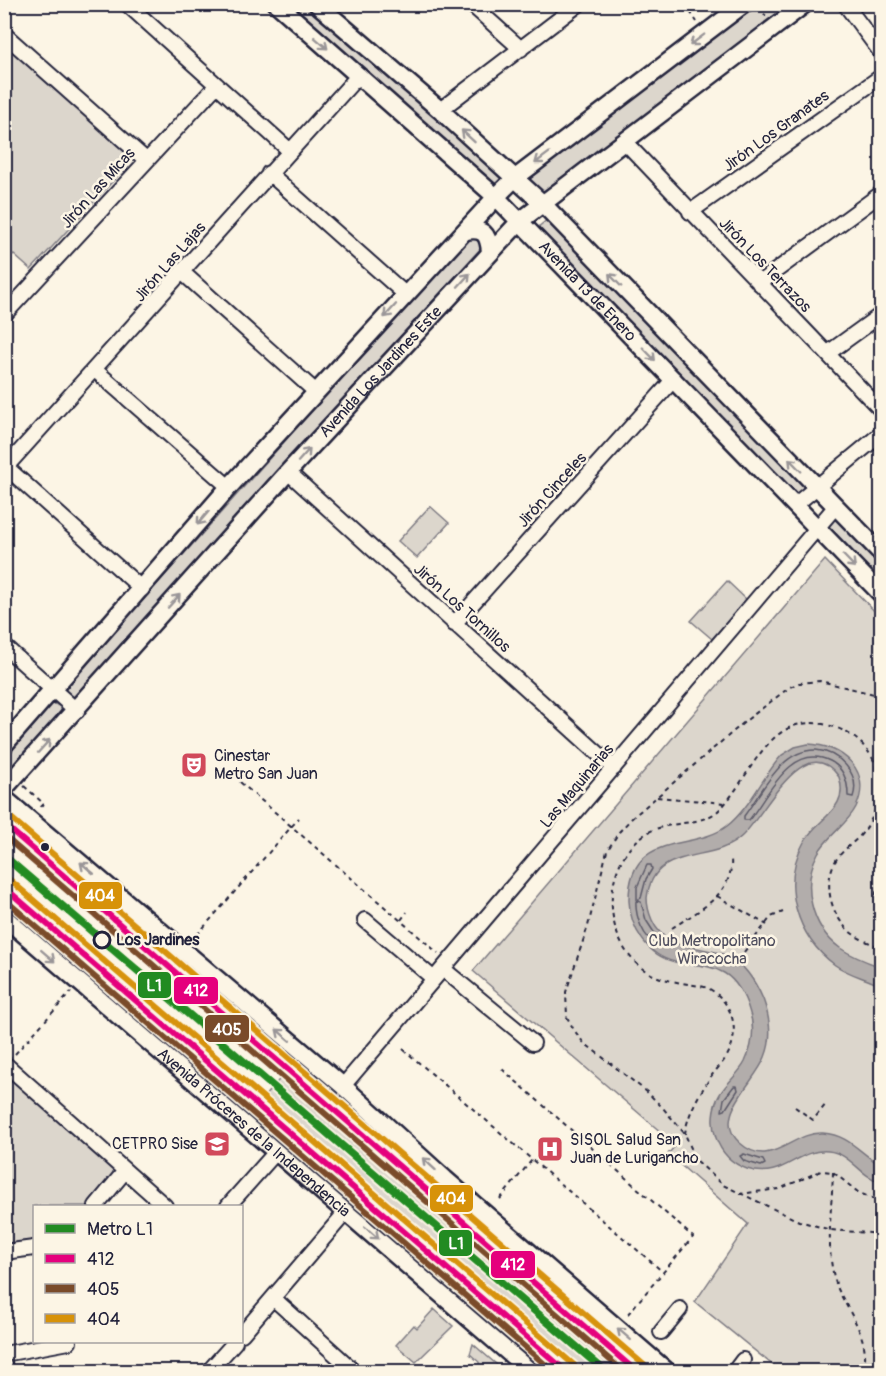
<svg xmlns="http://www.w3.org/2000/svg" width="886" height="1376" viewBox="0 0 886 1376" font-family="Pangolin,sans-serif">
  <style>
    .green { fill: #dcd6cc; stroke: #7f7c84; stroke-width: 1.5 }
    .water { fill: #b2adab; stroke: #78757e; stroke-width: 1.5 }
    .lines { fill: none; stroke-linecap: round; stroke-linejoin: round }
    .shore { stroke: #5c5a68; stroke-width: 1.5 }
    .minor-casing { stroke: #22223b; stroke-width: 18 }
    .major-casing { stroke: #22223b; stroke-width: 21 }
    .path { stroke: #22223b; stroke-width: 2; stroke-dasharray: 4.5 4.5; stroke-linecap: butt }
    .minor { stroke: #fcf5e5; stroke-width: 14 }
    .major { stroke: #fcf5e5; stroke-width: 16 }
    .bus-1-casing { stroke: #fcf5e5; stroke-width: 10 }
    .bus-2-casing { stroke: #fcf5e5; stroke-width: 10 }
    .bus-3-casing { stroke: #fcf5e5; stroke-width: 10 }
    .bus-1 { stroke: #e5007d; stroke-width: 6 }
    .bus-2 { stroke: #7a4b2a; stroke-width: 6 }
    .bus-3 { stroke: #d79209; stroke-width: 6 }
    .metro-1-casing { stroke: #fcf5e5; stroke-width: 12 }
    .metro-1 { stroke: #228b22; stroke-width: 8 }
    .oneway { stroke: #9a9698 }
    .bus-dot { fill: #22223b; stroke: #fcf5e5; stroke-width: 2 }
    .stop-dot { fill: #fcf5e5; stroke: #22223b; stroke-width: 3 }
    .labels { text-anchor: middle; dominant-baseline: central; stroke-width: 5; stroke-linejoin: round; paint-order: stroke }
    .street-label { font-size: 16px; fill: #22223b; stroke: #fcf5e5 }
    .poi-label { font-size: 16px; fill: #22223b; stroke: #fcf5e5; text-anchor: start }
    .stop-label { font-size: 16px; font-weight: bold; fill: #22223b; stroke: #fcf5e5; text-anchor: start }
    .park-label { font-size: 16px; fill: #504f5f; stroke: #fcf5e5 }
    .line-badge { stroke: #fcf5e5; stroke-width: 2 }
    .badge-label { font-size: 16px; text-anchor: middle; font-weight: bold; fill: #fff }
  </style>
  <rect width="100%" height="100%" fill="#fcf5e5"/>
  <filter id="ink" filterUnits="userSpaceOnUse"><feTurbulence type="fractalNoise" baseFrequency=".0167" numOctaves="2"/><feDisplacementMap in="SourceGraphic" scale="12" xChannelSelector="R" yChannelSelector="G"/><feConvolveMatrix kernelMatrix="1 2 1 2 8 2 1 2 1" color-interpolation-filters="sRGB"/></filter>
  <g filter="url(#ink)">
    <!-- green -->
    <path class="green" d="M287 5H308L504 177 494 186Z
      M756 5H789L545 192 542 193 529 181 530 176Z
      M5 44 133 159 31 270 5 247Z
      M548 219 806 484 797 495 537 228Z
      M468 236 481 239V248L269 481 77 697 73 698 66 691V686Z
      M430 506 449 523 417 558 398 541Z
      M837 516 881 561V589L825 525Z
      M825 560 881 618V1371H780L695 1302 748 1224 668 1154 676 1145 473 971Z
      M727 581 747 600 712 639 691 621Z
      M55 704 61 707V713L5 777V755L50 705Z
      M192 967 663 1371H647L187 973Z
      M5 1071 118 1173 89 1206H34V1240L5 1245Z
      M285 1073 627 1371H578L263 1098Z
      M434 1309 453 1326 416 1362 396 1345 414 1325 417 1328Z
      M473 1344 504 1371H480L479 1362 470 1354Z"/>
    <!-- water -->
    <path class="water" d="M808 744C842 745 873 771 856 807 847 825 828 835 818 853 801 884 811 927 840 948 853 957 867 962 881 967V986C867 978 849 975 835 965 797 937 780 884 804 842 817 818 850 809 839 777 804 728 765 815 742 836 713 865 653 843 647 898 647 905 649 913 652 920 667 954 702 943 730 957 746 966 756 983 763 999 770 1018 773 1038 765 1057 756 1082 710 1117 740 1143 771 1171 792 1131 823 1133 850 1135 860 1154 881 1165V1182C860 1177 851 1153 828 1151 797 1148 783 1181 747 1169 716 1158 704 1121 720 1094 726 1083 739 1074 745 1062 753 1045 755 1027 749 1010 745 996 736 980 724 973 709 964 692 965 675 962 648 956 630 928 629 901 628 829 694 852 727 826 750 808 762 777 782 755L795 747Z"/>
    <g class="lines">
      <!-- shore -->
      <path class="shore" d="M816 750C838 752 861 773 853 797L848 796C848 782 844 768 830 761 791 742 768 796 749 820H744V816C763 791 781 749 816 750Z
        M647 865H651L652 869 646 879 641 898 637 900V887Z
        M636 901 641 902 646 920 659 940 658 944C643 940 635 915 636 901Z
        M734 1086H737L738 1090 725 1110 722 1111 724 1099Z
        M744 1154 763 1160 765 1164 761 1166 744 1161 740 1156Z"/>
      <defs>
        <path id="minor" d="M127 4 289 150
          M471 4 521 49
          M845 4 882 54
          M4 34 146 160
          M440 110 579 4
          M625 142 882 411
          M269 173 405 294
          M690 212 882 76
          M183 273 316 392
          M759 283 882 193
          M4 315 217 85
          M828 353 882 314
          M95 370 229 487
          M6 467 142 589
          M4 469 359 75
          M288 472 614 768
          M795 505 882 433
          M454 624 674 379
          M4 646 77 711
          M365 920 434 979
          M443 969 533 1043
          M4 1063 165 1206
          M343 1086 835 507
          M96 1206 125 1171
          M228 1206 276 1152
          M4 1252 34 1248
          M273 1298 355 1372
          M661 1332 680 1309
          M242 1334 346 1212
          M4 1354 69 1342
          M4 1365 6 1372
          M208 1372 235 1342
          M734 1372 743 1360"/>
        <g id="major">
          <path id="s1" d="M277 4 496 197 882 595"/>
          <path d="M317 4 440 110 543 204 882 554"/>
          <path d="M465 231C483 228 488 233 490 251"/>
          <path d="M4 745 229 487 496 197 514 179 744 4"/>
          <path id="s2" d="M4 789 288 472 520 221 805 4"/>
          <path d="M4 798 343 1086 445 1179 668 1372"/>
          <path d="M4 824 638 1372"/>
          <path d="M4 887 568 1372"/>
          <path id="s3" d="M4 917 531 1372"/>
        </g>
      </defs>
      <!-- minor casing -->
      <use href="#minor" class="minor-casing"/>
      <!-- major casing -->
      <use href="#major" class="major-casing"/>
      <!-- path -->
      <path class="path" d="M685 4 697 22
        M758 7 766 16
        M882 696 820 681 799 683 790 687 748 719 632 818 619 832 607 851 588 926 566 992 567 1017 574 1030 583 1042 647 1092 663 1108 685 1134 696 1160 723 1185 799 1221 831 1230 882 1234
        M240 782 438 953
        M24 786 44 804 38 810
        M657 797 725 803
        M882 874 875 896 882 917
        M717 896 767 925
        M401 920 407 912
        M672 928C698 911 734 894 731 859
        M197 935 299 818
        M744 952 771 917 783 912
        M403 1049 663 1272
        M15 1054 71 992
        M502 1069 693 1237 627 1315
        M795 1107 813 1120 826 1104
        M685 1134C687 1117 697 1097 707 1083 712 1073 721 1066 727 1056 741 1031 733 1002 708 988 690 983 669 983 651 974 602 948 598 867 644 835 666 819 701 828 720 809 753 776 768 708 831 726 849 731 864 743 873 759 886 785 878 817 858 838 851 844 844 850 838 857 821 881 830 917 853 934 861 940 872 944 882 947
        M833 1172C832 1208 824 1255 838 1289 850 1315 872 1341 863 1372
        M739 1194 779 1189 821 1171 833 1172 859 1193 882 1202
        M500 1199 532 1160"/>
      <!-- minor -->
      <use href="#minor" class="minor"/>
      <!-- major -->
      <use href="#major" class="major"/>
      <defs>
        <path id="bus-1" d="M4 824 637 1372
          M4 887 567 1372"/>
        <path id="bus-2" d="M4 836 624 1372
          M4 899 554 1372"/>
        <path id="bus-3" d="M10 817 644 1365
          M10 880 574 1365"/>
      </defs>
      <!-- bus-1 casing -->
      <use href="#bus-1" class="bus-1-casing"/>
      <!-- bus-2 casing -->
      <use href="#bus-2" class="bus-2-casing"/>
      <!-- bus-3 casing -->
      <use href="#bus-3" class="bus-3-casing"/>
      <!-- bus-1 -->
      <use href="#bus-1" class="bus-1"/>
      <!-- bus-2 -->
      <use href="#bus-2" class="bus-2"/>
      <!-- bus-3 -->
      <use href="#bus-3" class="bus-3"/>
      <defs>
        <path id="metro-1" d="M4 856 606 1372"/>
      </defs>
      <!-- metro-1 casing -->
      <use href="#metro-1" class="metro-1-casing"/>
      <!-- metro-1 -->
      <use href="#metro-1" class="metro-1"/>
    </g>
    <!-- one-way arrows -->
    <defs><path id="oneway-shaft" d="M-6 0H5M1.5-3L5.5 0L1.5 3" fill="none" stroke-width="1.6" stroke-linecap="round" stroke-linejoin="round" transform="scale(1.5)"/></defs>
    <g class="oneway">
      <use href="#oneway-shaft" transform="translate(697 40) rotate(143)"/>
      <use href="#oneway-shaft" transform="translate(321 43) rotate(41)"/>
      <use href="#oneway-shaft" transform="translate(468 136) rotate(-137)"/>
      <use href="#oneway-shaft" transform="translate(542 158) rotate(143)"/>
      <use href="#oneway-shaft" transform="translate(464 280) rotate(-48)"/>
      <use href="#oneway-shaft" transform="translate(615 280) rotate(-134)"/>
      <use href="#oneway-shaft" transform="translate(390 311) rotate(132)"/>
      <use href="#oneway-shaft" transform="translate(649 354) rotate(46)"/>
      <use href="#oneway-shaft" transform="translate(304 455) rotate(-48)"/>
      <use href="#oneway-shaft" transform="translate(795 465) rotate(-134)"/>
      <use href="#oneway-shaft" transform="translate(203 518) rotate(130)"/>
      <use href="#oneway-shaft" transform="translate(849 561) rotate(46)"/>
      <use href="#oneway-shaft" transform="translate(174 601) rotate(-48)"/>
      <use href="#oneway-shaft" transform="translate(44 746) rotate(-48)"/>
      <use href="#oneway-shaft" transform="translate(87 868) rotate(-140)"/>
      <use href="#oneway-shaft" transform="translate(48 956) rotate(41)"/>
      <use href="#oneway-shaft" transform="translate(283 1035) rotate(-140)"/>
      <use href="#oneway-shaft" transform="translate(429 1164) rotate(-137)"/>
      <use href="#oneway-shaft" transform="translate(372 1233) rotate(41)"/>
      <use href="#oneway-shaft" transform="translate(624 1334) rotate(-139)"/>
    </g>
  </g>
  <!-- icons -->
  <defs>
    <symbol id="theatre-square" viewBox="-11 -11 22 22"><rect x="-9" y="-9" width="18" height="18" rx="4" fill="#d1495b" stroke="#fcf5e5"/><path d="M-5-5.5Q0-4 5-5.5V0Q5 5 0 6Q-5 5-5 0ZM-3.3-2.5H-1v1.5H-3.3ZM1-2.5H3.3v1.5H1ZM-2.8 1Q0 5.5 2.8 1Z" fill="#fff"/></symbol>
    <symbol id="university-square" viewBox="-11 -11 22 22"><rect x="-9" y="-9" width="18" height="18" rx="4" fill="#d1495b" stroke="#fcf5e5"/><path d="M0-5L7-2L0 1L-7-2ZM-4 1L0 2.5L4 1V4Q0 6-4 4Z" fill="#fff"/></symbol>
    <symbol id="hospital-square" viewBox="-11 -11 22 22"><rect x="-9" y="-9" width="18" height="18" rx="4" fill="#d1495b" stroke="#fcf5e5"/><path d="M-5-5h3v3.5h4V-5h3V5h-3V1.5h-4V5h-3Z" fill="#fff"/></symbol>
  </defs>
  <g fill-rule="evenodd">
    <use href="#theatre-square" x="179" y="750" width="30" height="30"/>
    <use href="#university-square" x="202" y="1129" width="30" height="30"/>
    <use href="#hospital-square" x="535" y="1134" width="30" height="30"/>
  </g>
  <!-- markers -->
  <circle class="bus-dot" cx="45" cy="847" r="5"/>
  <circle class="stop-dot" cx="102" cy="940" r="8"/>
  <g class="labels">
    <!-- street labels -->
    <g class="street-label">
      <text transform="translate(776 131) rotate(-36)">Jirón Los Granates</text>
      <text transform="translate(98 188) rotate(-48)">Jirón Las Micas</text>
      <text transform="translate(170 262) rotate(-49)">Jirón Las Lajas</text>
      <text transform="translate(765 265) rotate(46)">Jirón Los Terrazos</text>
      <text stroke="none"><textPath href="#s1" startOffset="423">Avenida 13 de Enero</textPath></text>
      <text stroke="none"><textPath href="#s2" startOffset="562">Avenida Los Jardines Este</textPath></text>
      <text transform="translate(552 490) rotate(-48)">Jirón Cinceles</text>
      <text transform="translate(462 608) rotate(42)">Jirón Los Tornillos</text>
      <text transform="translate(577 786) rotate(-50)">Las Maquinarias</text>
      <text stroke="none"><textPath href="#s3" startOffset="330">Avenida Próceres de la Independencia</textPath></text>
    </g>
    <!-- poi labels -->
    <g class="poi-label">
      <text x="214" y="756">Cinestar<tspan x="214" dy="18">Metro San Juan</tspan></text>
      <text x="570" y="1140">SISOL Salud San<tspan x="570" dy="18">Juan de Lurigancho</tspan></text>
      <text x="198" y="1144" text-anchor="end">CETPRO Sise</text>
    </g>
    <!-- stop labels -->
    <g class="stop-label">
      <text x="116" y="940">Los Jardines</text>
    </g>
    <!-- park labels -->
    <g class="park-label">
      <text x="712" y="941">Club Metropolitano<tspan x="712" dy="18">Wiracocha</tspan></text>
    </g>
  </g>
  <g class="line-badge">
    <rect x="78" y="881" width="45" height="29" rx="6" fill="#d79209"/>
    <rect x="137" y="971" width="35" height="28" rx="6" fill="#228b22"/>
    <rect x="173" y="976" width="46" height="29" rx="6" fill="#e5007d"/>
    <rect x="204" y="1014" width="46" height="29" rx="6" fill="#7a4b2a"/>
    <rect x="429" y="1184" width="45" height="29" rx="6" fill="#d79209"/>
    <rect x="438" y="1229" width="35" height="28" rx="6" fill="#228b22"/>
    <rect x="490" y="1250" width="46" height="29" rx="6" fill="#e5007d"/>
  </g>
  <g class="badge-label">
    <text x="100" y="901">404</text>
    <text x="154" y="991">L1</text>
    <text x="196" y="996">412</text>
    <text x="227" y="1035">405</text>
    <text x="451" y="1204">404</text>
    <text x="456" y="1249">L1</text>
    <text x="513" y="1270">412</text>
  </g>
  <!-- margin -->
  <rect width="886" height="1376" fill="none" stroke="#fcf5e5" stroke-width="24"/>
  <rect x="12" y="12" width="862" height="1352" fill="none" stroke="#22223b" stroke-width="2" filter="url(#ink)"/>
  <!-- legend -->
  <rect x="33" y="1205" width="210" height="138" fill="#fcf5e5" stroke="#a5a1a1" stroke-width="1.5"/>
  <rect x="45" y="1224" width="30" height="9" fill="#228b22" stroke="#a5a1a1" stroke-width="1.5"/>
  <text x="87" y="1235" font-size="18" fill="#22223b">Metro L1</text>
  <rect x="45" y="1254" width="30" height="9" fill="#e5007d" stroke="#a5a1a1" stroke-width="1.5"/>
  <text x="87" y="1265" font-size="18" fill="#22223b">412</text>
  <rect x="45" y="1284" width="30" height="9" fill="#7a4b2a" stroke="#a5a1a1" stroke-width="1.5"/>
  <text x="87" y="1295" font-size="18" fill="#22223b">405</text>
  <rect x="45" y="1314" width="30" height="9" fill="#d79209" stroke="#a5a1a1" stroke-width="1.5"/>
  <text x="87" y="1325" font-size="18" fill="#22223b">404</text>
</svg>
